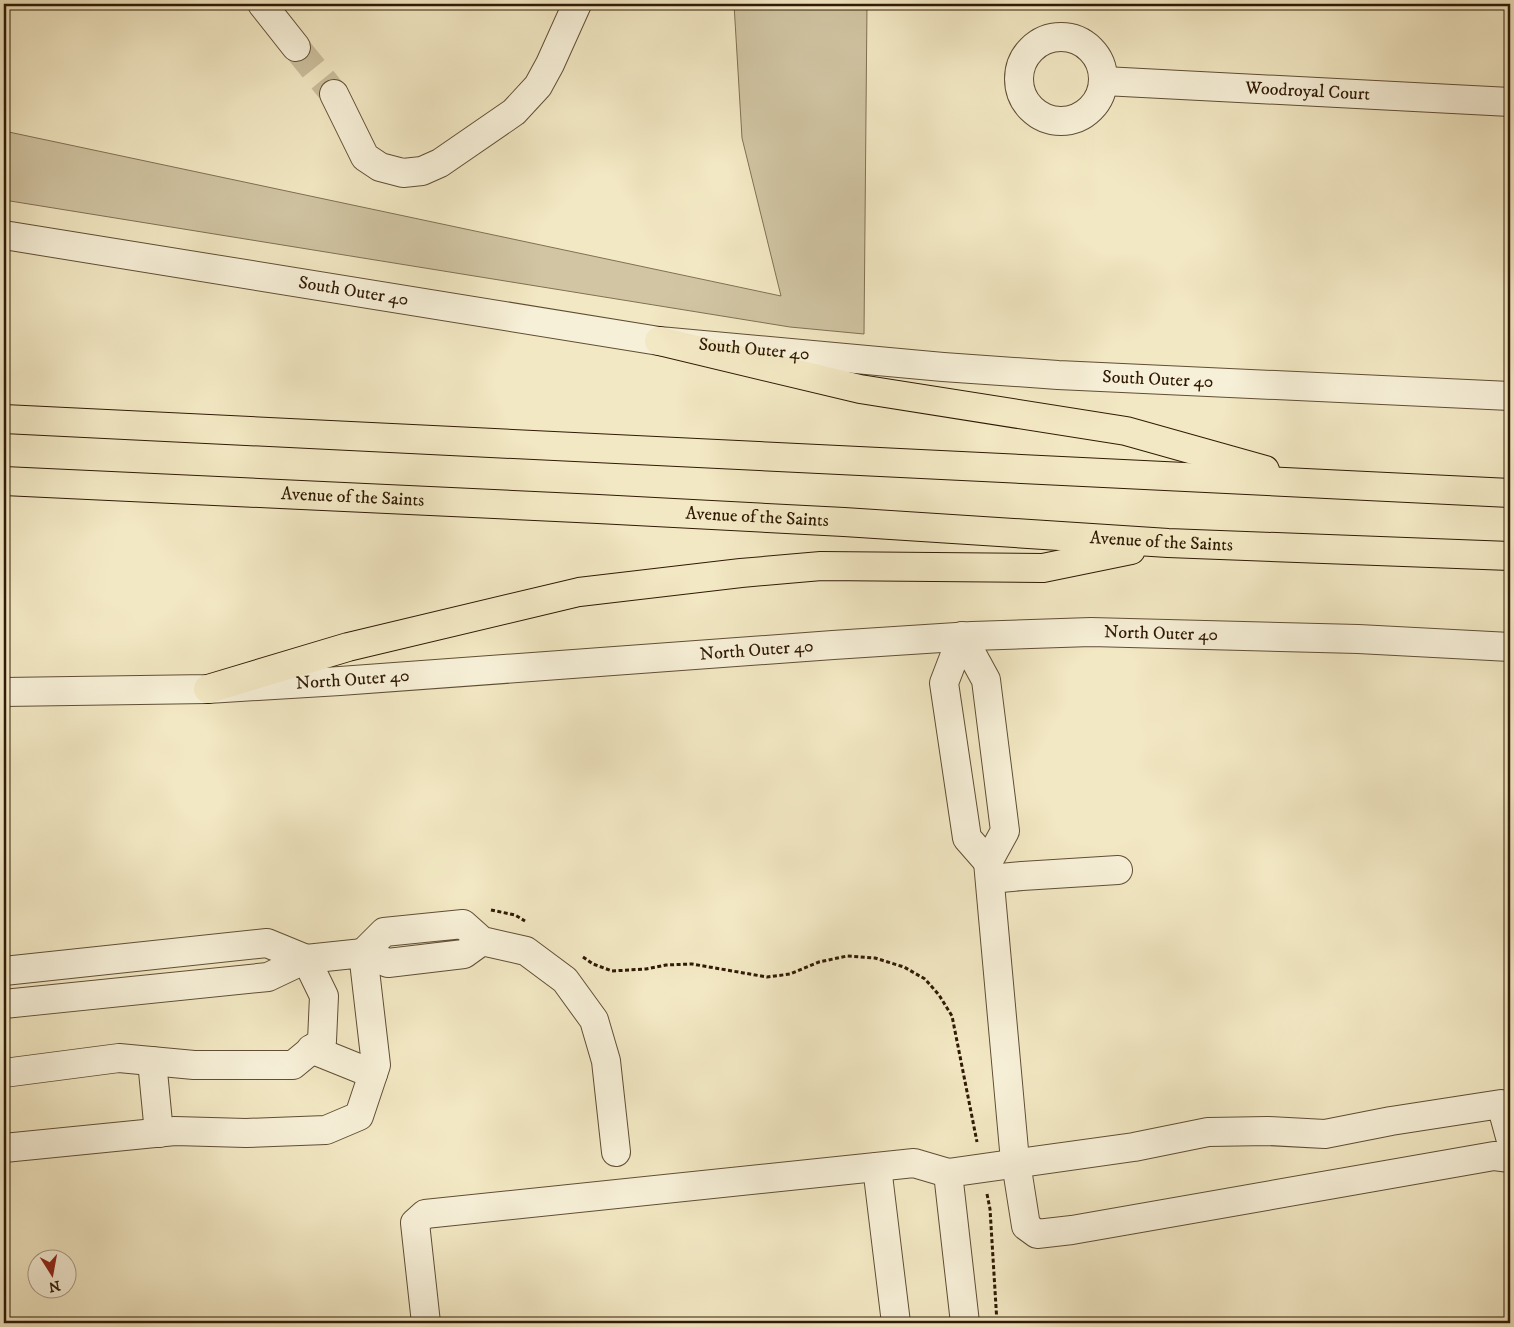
<svg xmlns="http://www.w3.org/2000/svg" width="1514" height="1327" viewBox="0 0 1514 1327" font-family="'IM FELL DW Pica',serif">
  <style>
    .green { fill: #d1c5a3; stroke: #807054 }
    .lines { fill: none; stroke-linecap: round; stroke-linejoin: round }
    .minor-tunnel { stroke: #cbbf9d; stroke-width: 28; stroke-dasharray: 28 14; stroke-linecap: butt }
    .minor-casing { stroke: #604e34; stroke-width: 30 }
    .highway-casing { stroke: #301a05; stroke-width: 30 }
    .path { stroke: #301a05; stroke-width: 3; stroke-dasharray: 4 2.5; stroke-linecap: butt }
    .minor { stroke: #f7f0d8; stroke-width: 28 }
    .highway { stroke: #f2e8c3; stroke-width: 28 }
    .labels { text-anchor: middle; dominant-baseline: central; stroke-width: 5; stroke-linejoin: round; paint-order: stroke }
    .street-label { font-size: 18px; fill: #301a05; stroke: #f7f0d8 }
  </style>
  <rect width="100%" height="100%" fill="#f2e8c3"/>
  <filter id="stains"><feTurbulence type="fractalNoise" baseFrequency=".004" numOctaves="4"/><feColorMatrix values="0 0 0 0 .2 0 0 0 0 .09 0 0 0 0 .02 0 0 0 .5 -.17"/></filter>
  <radialGradient id="worn" r=".72"><stop offset=".6" stop-color="#630" stop-opacity="0"/><stop offset="1" stop-color="#630" stop-opacity=".3"/></radialGradient>
  <!-- green -->
  <path class="green" d="M734 4H867L864 334 790 327 4 200V131L781 296 742 138Z"/>
  <g class="lines">
    <!-- minor-tunnel -->
    <path class="minor-tunnel" d="M296 47 334 94"/>
    <defs>
      <g id="minor">
        <path d="M262 4 296 47"/>
        <circle cx="1061" cy="79" r="42"/>
        <path id="s1" d="M1104 81 1510 102"/>
        <path d="M334 94 365 157 380 167 403 173 422 171 440 163 514 112 538 86 550 64 577 4"/>
        <path id="s2" d="M4 235 659 341 943 367 1058 375 1510 396"/>
        <path d="M962 636 986 680 1005 831 988 862 967 838 944 683Z"/>
        <path id="s3" d="M4 692 208 689 340 681 833 645 972 636 1091 632 1358 639 1510 647"/>
        <path d="M988 862 1014 1150 1026 1226 1037 1234 1072 1230 1494 1156 1510 1158"/>
        <path d="M990 879 1022 876 1118 870"/>
        <path d="M482 941 464 954 388 963 363 953 384 932 463 924 482 941 526 951 565 980 594 1020 606 1061 616 1152"/>
        <path d="M4 971 267 943 306 959 324 996 322 1041 293 1065H194L119 1058 4 1073"/>
        <path d="M4 1004 268 977 306 959 363 953 376 1065 359 1116 326 1130 246 1133 175 1131 4 1148"/>
        <path d="M311 1049 373 1074"/>
        <path d="M152 1061 159 1133"/>
        <path d="M877 1167 896 1323"/>
        <path d="M426 1323 415 1223 425 1214 914 1163 948 1173"/>
        <path d="M965 1323 948 1173 1134 1147 1208 1132 1268 1131 1325 1134 1391 1121 1501 1104 1510 1137"/>
      </g>
      <g id="highway">
        <path d="M659 341 860 389 1126 431 1265 470"/>
        <path d="M4 419 1510 493"/>
        <path id="s4" d="M4 481 598 509 844 522 1168 543 1510 556"/>
        <path d="M208 689 348 647 579 592 741 573 821 566 1043 568 1131 550"/>
      </g>
    </defs>
    <!-- minor casing -->
    <use href="#minor" class="minor-casing"/>
    <!-- highway casing -->
    <use href="#highway" class="highway-casing"/>
    <!-- path -->
    <path class="path" d="M491 910 515 915 525 921
      M583 957 593 964 612 971 646 969 666 965 692 964 767 977 790 974 819 962 847 956 875 958 904 967 925 979 939 995 952 1016 977 1142
      M987 1194 990 1209 997 1323"/>
    <!-- minor -->
    <use href="#minor" class="minor"/>
    <!-- highway -->
    <use href="#highway" class="highway"/>
  </g>
  <g class="labels">
    <!-- street labels -->
    <g class="street-label">
      <text stroke="none"><textPath href="#s1" startOffset="204">Woodroyal Court</textPath></text>
      <text stroke="none"><textPath href="#s2" startOffset="354">South Outer 40</textPath></text>
      <text stroke="none"><textPath href="#s2" startOffset="759">South Outer 40</textPath></text>
      <text stroke="none"><textPath href="#s2" startOffset="1164">South Outer 40</textPath></text>
      <text stroke="none"><textPath href="#s4" startOffset="349">Avenue of the Saints</textPath></text>
      <text stroke="none"><textPath href="#s4" startOffset="754">Avenue of the Saints</textPath></text>
      <text stroke="none"><textPath href="#s4" startOffset="1159">Avenue of the Saints</textPath></text>
      <text stroke="none"><textPath href="#s3" startOffset="1159">North Outer 40</textPath></text>
      <text stroke="none"><textPath href="#s3" startOffset="754">North Outer 40</textPath></text>
      <text stroke="none"><textPath href="#s3" startOffset="349">North Outer 40</textPath></text>
    </g>
  </g>
  <!-- margin -->
  <rect width="1514" height="1327" fill="none" stroke="#f2e8c3" stroke-width="20"/>
  <rect x="5" y="5" width="1504" height="1317" fill="none" stroke="#301a05" stroke-width="2.5"/>
  <rect x="10" y="10" width="1494" height="1307" fill="none" stroke="#301a05"/>
  <!-- north arrow -->
  <g transform="translate(52 1274) rotate(169)"><circle r="24" fill="#f7f0d8" stroke="#a79a84"/>
  <path d="M0-4L9 19L0 12L-9 19Z" fill="#8f2418"/>
  <text y="-8" font-size="14" font-weight="bold" text-anchor="middle" fill="#301a05">N</text>
  </g>
  <rect width="100%" height="100%" filter="url(#stains)"/>
  <rect width="100%" height="100%" fill="url(#worn)"/>
</svg>
